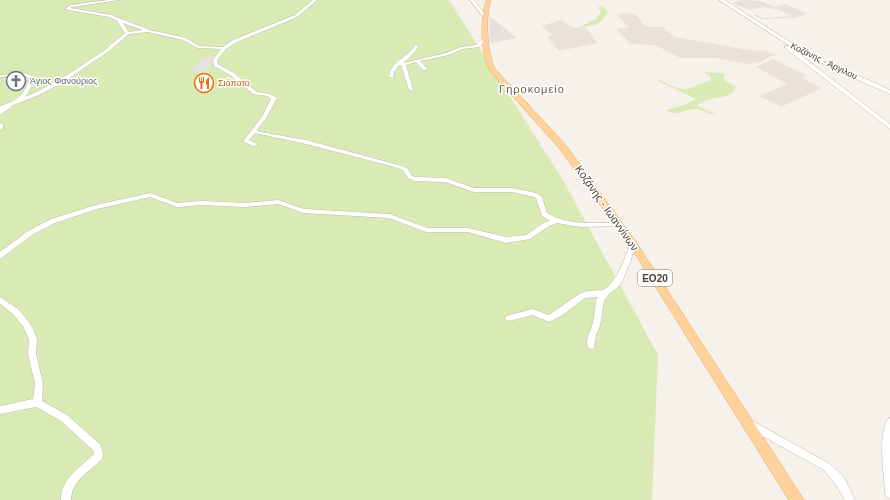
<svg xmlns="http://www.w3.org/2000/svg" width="890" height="500" viewBox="0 0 890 500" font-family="Helvetica,sans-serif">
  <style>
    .residential { fill: #eae2d9 }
    .industrial { fill: #e6e0dc }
    .green { fill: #daeab4 }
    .parking { fill: #e5e2df }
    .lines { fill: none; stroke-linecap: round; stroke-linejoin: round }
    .minor-casing { stroke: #c2b7ad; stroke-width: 1 }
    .major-casing { stroke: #e6ac69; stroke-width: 1 }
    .minor { fill: #fff; fill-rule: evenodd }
    .major { fill: #ffd29b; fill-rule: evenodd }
    .labels { text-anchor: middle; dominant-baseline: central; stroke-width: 3; stroke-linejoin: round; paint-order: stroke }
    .far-street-label { font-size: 9px; fill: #4a4139; stroke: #fff }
    .far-worship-label { font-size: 9px; fill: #5b616d; stroke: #fff; text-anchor: start }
    .far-food-label { font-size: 9px; fill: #c56008; stroke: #fff; text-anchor: start }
    .shield { fill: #fff; stroke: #807a74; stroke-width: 1 }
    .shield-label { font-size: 10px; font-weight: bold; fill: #4a4139 }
    .far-quarter-label { font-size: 11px; letter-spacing: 1px; fill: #6d5d50; stroke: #fff }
    .street-label { font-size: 11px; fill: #4a4139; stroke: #fff }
  </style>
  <rect width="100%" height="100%" fill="#f6f1eb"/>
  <!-- residential -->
  <path class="residential" d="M633 13 638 17 646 27H663L674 37 742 49 765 51 777 55 769 57 761 62 749 64 717 58H680L655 45 631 44 616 29 629 27 616 14Z
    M561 20 574 28 584 26 598 43 559 51 547 37 553 35 541 26Z
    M773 59 807 76 801 78 822 88 781 107 759 96 787 84 756 67Z"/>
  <!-- industrial -->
  <path class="industrial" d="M489 17 496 21 516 38 490 43Z"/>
  <!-- green -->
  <path class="green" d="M0 0H449L564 182 658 355 652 500H0Z
    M602 6 608 12C600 27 592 25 578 28L597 18 601 11 598 7Z
    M704 72 722 73 725 75 724 80 736 87C732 101 707 95 697 106L716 114C708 115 701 108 694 109 685 110 674 117 666 110L681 106 696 99 658 81 661 80 671 86 683 89H688L711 80V77Z"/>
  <!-- parking -->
  <path class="parking" d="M742 0 761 1 774 7 786 4 807 14 794 18 760 19 754 15 757 14 762 18 792 16 780 10 763 7 750 10 731 3Z
    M210 56H217L205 73 190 72 201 59Z"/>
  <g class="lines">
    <defs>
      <path id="minor" d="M108 0H119L72 7 70 8 111 15 150 30 186 38 199 46 223 47 233 40 295 15 313 0H317L297 17 237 42 226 49 217 60 218 64 234 73 257 92 270 94 277 98 267 117 257 130 260 132 306 140 395 164 407 168 412 176 415 177 446 178 474 188H512L536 193 542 197 547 213C569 226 594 223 619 222L622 224 619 226 580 227 557 223 549 226 530 239 506 243 468 232H426L389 218 304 213 278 204 245 207 202 205 177 207 150 197 97 209 55 223 32 235 0 259V252L28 231 51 219 96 205 150 193 177 203 202 201 245 203 278 200 304 209 390 214 427 228H468L506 237 526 235 545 222 550 221 542 216 536 198 534 197 512 192H474L445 182 414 181 408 178 403 170 391 166 306 144 255 133 249 140 257 144V146H253L244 142V140L262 117 271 99 267 96 253 94 230 75 214 66 213 60 221 49 198 48 183 40 148 32 129 34 109 51 62 83 39 95 11 106V107L0 115V110L2 109 0 110V106C16 101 23 97 29 80L27 77 23 75 0 77V75L24 73 31 75 33 80 29 92 25 97C54 85 79 67 105 50 111 45 117 39 124 34L125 33 117 21 109 17 64 9 71 5ZM123 23 143 30 128 32Z
        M470 0H474L487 17V19H485Z
        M719 0H724L732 5 790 42 811 54 890 90V94L842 73 807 56 787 44Z
        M485 36 489 37 479 47 462 49 449 55 420 61 427 68V70H423L416 62 406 65 413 90V91L409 90 401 65H399L394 72 393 78 389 77C391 61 408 58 415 45L419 46 412 55 403 63 446 53 461 47 476 45Z
        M785 46H789L890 124V129L785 48Z
        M0 123 3 125V128L0 130Z
        M633 241 636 244 630 263 623 279 619 286 609 294 604 301 600 326 596 335 594 348 591 349 588 348C585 340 590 333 592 326 594 318 595 308 596 300L598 297 585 298 561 316 549 322 533 315 509 321 506 320 505 318 506 316 533 309 549 315 579 294 588 291 603 290 609 286 617 275 623 263 630 244Z
        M0 297 18 309 29 322 34 331 37 339 36 354 43 384 42 401 67 415 100 444C102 449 104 454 102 459 90 471 71 481 71 500H61C61 478 80 468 94 454L93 450 61 421 36 407 0 414V406L33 399 35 384 28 354 29 339 23 326 12 313 0 304Z
        M890 418V498L886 497 885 493C884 471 878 440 887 420Z
        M749 419 830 464 844 477 855 500H845L836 485 824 470 746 427 744 424 746 421Z"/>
      <path id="major" d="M487 0H491C485 15 487 54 495 69L565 144 636 242 804 500H789L630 246 559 148 490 71C481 56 479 16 487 0Z"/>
    </defs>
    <!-- minor casing -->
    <use href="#minor" class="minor-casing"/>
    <!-- major casing -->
    <use href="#major" class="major-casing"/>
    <!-- minor -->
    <use href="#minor" class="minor"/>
    <!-- major -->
    <use href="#major" class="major"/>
  </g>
  <!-- icons -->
  <defs>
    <symbol id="church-ring" viewBox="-11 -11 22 22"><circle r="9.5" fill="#fff" stroke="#6b7280" stroke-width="1.5"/><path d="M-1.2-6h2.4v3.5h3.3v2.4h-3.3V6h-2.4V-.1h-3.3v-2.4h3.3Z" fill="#6b7280"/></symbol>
    <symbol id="restaurant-ring" viewBox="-11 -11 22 22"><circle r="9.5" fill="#fff" stroke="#e8710a" stroke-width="1.5"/><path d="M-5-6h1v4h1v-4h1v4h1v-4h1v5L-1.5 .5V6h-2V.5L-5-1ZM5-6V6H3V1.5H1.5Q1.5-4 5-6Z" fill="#e8710a"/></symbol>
  </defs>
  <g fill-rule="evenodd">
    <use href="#church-ring" x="5" y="70" width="22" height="22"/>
    <use href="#restaurant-ring" x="193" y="72" width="22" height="22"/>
  </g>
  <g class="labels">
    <!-- far-street labels -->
    <g class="far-street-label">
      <text transform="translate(824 61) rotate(26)">Κοζάνης - Άργιλου</text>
    </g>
    <!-- far-worship labels -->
    <g class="far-worship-label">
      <text x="30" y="81">Άγιος Φανούριος</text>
    </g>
    <!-- far-food labels -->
    <g class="far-food-label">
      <text x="218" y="83">Σιόποτο</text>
    </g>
    <!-- shield labels -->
    <rect class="shield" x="638" y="270" width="34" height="16" rx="3"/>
    <g class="shield-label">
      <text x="655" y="278">ΕΟ20</text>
    </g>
    <!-- far-quarter labels -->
    <g class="far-quarter-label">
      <text x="532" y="89">Γηροκομείο</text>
    </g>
    <!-- street labels -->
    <g class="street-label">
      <text transform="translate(607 208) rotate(55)">Κοζάνης - Ιωαννίνων</text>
    </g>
  </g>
</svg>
